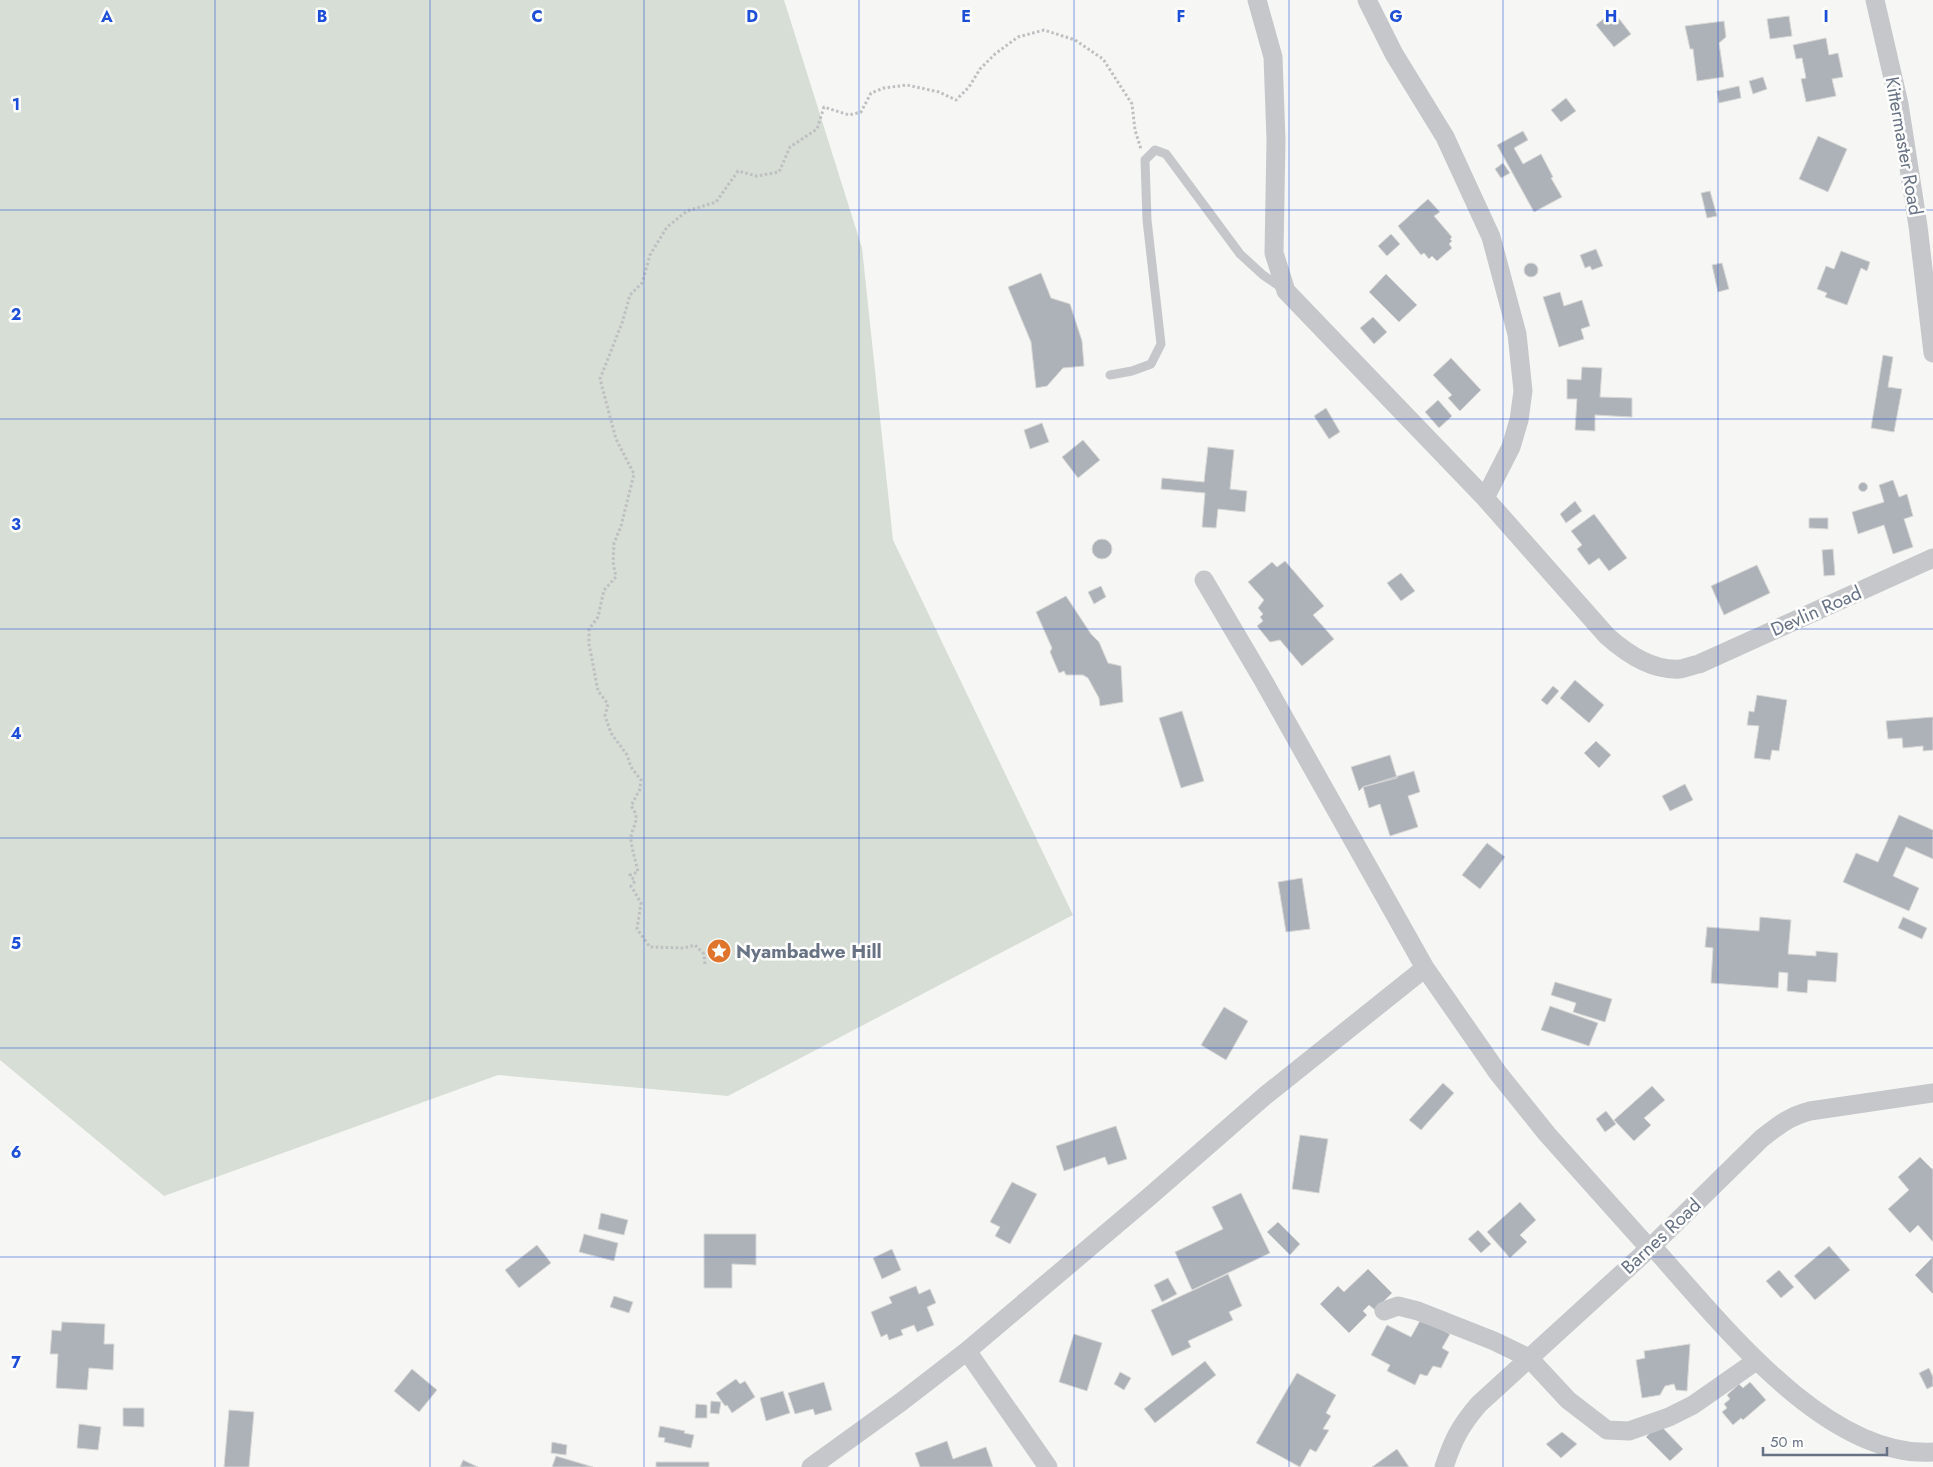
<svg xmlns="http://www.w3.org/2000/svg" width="1933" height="1467" viewBox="0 0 1933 1467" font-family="Jost,sans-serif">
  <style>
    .green { fill: #d7ded5 }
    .building { fill: #adb2b9; stroke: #d8d8d6 }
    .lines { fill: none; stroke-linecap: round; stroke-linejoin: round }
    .path { stroke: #bebfc2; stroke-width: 3; stroke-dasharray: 2.5 2.5; stroke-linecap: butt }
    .lane { stroke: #c5c7cb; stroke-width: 9 }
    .street { stroke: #c5c7cb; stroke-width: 19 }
    .grid { fill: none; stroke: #1d4ed8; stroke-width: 1; stroke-opacity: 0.55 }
    .labels { text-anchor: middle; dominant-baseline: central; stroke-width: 5; stroke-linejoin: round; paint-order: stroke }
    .street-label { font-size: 19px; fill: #677284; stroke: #fff }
    .poi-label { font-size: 19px; font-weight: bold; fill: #677284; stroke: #fff; text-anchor: start }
    .grid-label { font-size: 16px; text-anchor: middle; font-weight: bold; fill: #1d4ed8; stroke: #fff; stroke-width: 5; stroke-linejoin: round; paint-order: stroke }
  </style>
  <rect width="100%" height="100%" fill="#f6f7f4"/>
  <!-- green -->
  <path class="green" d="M0 0H784L862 248 893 540 1073 915 728 1096 498 1075 164 1196 0 1060Z"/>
  <!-- building -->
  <path class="building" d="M1613 11 1631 34 1614 47 1596 25Z
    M1789 16 1792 36 1770 39 1767 19Z
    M1724 21 1726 37 1719 43 1724 77 1697 81 1693 49H1690L1685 26Z
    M1826 38 1829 55 1838 53 1843 77 1832 79 1836 96 1806 102 1801 79 1806 78 1802 58 1796 59 1793 45Z
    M1763 77 1767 89 1753 94 1749 81Z
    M1739 86 1741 98 1719 103 1717 91Z
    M1566 98 1576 111 1561 122 1551 110Z
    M1523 131 1528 140 1514 148 1523 164 1541 154 1553 177 1551 178 1562 197 1534 212 1497 145Z
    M1818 136 1847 149 1828 192 1799 179Z
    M1503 163 1510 173 1501 178 1495 169Z
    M1710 191 1717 216 1707 218 1701 193Z
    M1428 199 1440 212 1434 216 1452 237 1450 239 1452 241 1449 244 1452 248 1437 261 1432 256 1429 259 1424 253 1421 255 1398 226Z
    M1391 234 1400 244 1387 256 1378 246Z
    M1596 249 1603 266 1592 270 1590 266 1585 268 1580 255Z
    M1841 251 1870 262 1867 271 1861 268 1847 305 1825 297 1827 293 1817 289 1826 266 1834 269Z
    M1524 270a7 7 0 1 1 14 0a7 7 0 1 1-14 0Z
    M1722 263 1729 289 1718 292 1712 265Z
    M1041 273 1051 298 1070 304 1082 341 1084 366 1063 368 1047 386 1036 388 1031 342 1008 287Z
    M1386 274 1417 305 1399 322 1369 292Z
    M1560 292 1564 306 1582 300 1590 326 1581 329 1584 339 1559 347 1543 297Z
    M1373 317 1387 332 1374 344 1360 328Z
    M1883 355 1893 357 1888 387 1902 389 1894 432 1871 428Z
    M1451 358 1481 390 1460 411 1448 398 1452 395 1433 375Z
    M1582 367 1602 368 1600 397 1632 398V417L1595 415V431L1575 430 1577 399H1567V379L1581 380Z
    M1438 400 1452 416 1439 428 1425 412Z
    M1326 408 1340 432 1329 439 1314 416Z
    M1042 423 1049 442 1030 449 1024 430Z
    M1083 440 1100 460 1078 478 1062 457Z
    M1208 447 1234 450 1230 489 1247 491 1245 512 1218 509 1216 528 1202 527 1205 493 1161 489 1162 478 1204 482Z
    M1893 480 1899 497 1907 494 1913 516 1904 519 1913 547 1893 554 1884 525 1858 534 1852 512 1884 502 1879 485Z
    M1858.5 487a4.5 4.5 0 1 1 9 0a4.5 4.5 0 1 1-9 0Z
    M1575 501 1582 511 1566 523 1560 514Z
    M1594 514 1627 558 1609 571 1599 558 1589 565 1577 549 1582 545 1571 531Z
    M1809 518H1828V529L1809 528Z
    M1092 549a10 10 0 1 1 20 0a10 10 0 1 1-20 0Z
    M1833 549 1835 575 1824 576 1822 550Z
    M1285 561 1324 606 1313 615 1334 639 1302 666 1280 640 1270 642 1257 626 1263 621 1260 617 1263 614 1258 608 1264 600 1248 582 1272 562 1277 567Z
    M1757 565 1770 593 1724 615 1711 586Z
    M1401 573 1415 591 1401 601 1387 583Z
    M1101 586 1106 597 1094 604 1088 592Z
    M1066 596 1091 634 1099 642 1108 663 1121 666 1123 702 1100 706 1099 698 1088 678 1083 675H1066L1064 671 1059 673 1050 652 1052 648 1036 612Z
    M1575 680 1604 705 1589 723 1560 698Z
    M1553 686 1559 691 1547 705 1541 700Z
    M1757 695 1787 700 1779 751 1772 750 1770 760 1754 758 1759 726 1747 725 1749 711 1754 712Z
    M1182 711 1204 781 1181 788 1159 718Z
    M1933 717V750L1923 751V746L1903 748 1902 738 1888 739 1886 721Z
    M1596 741 1611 755 1599 768 1584 753Z
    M1390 755 1397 778 1363 787 1359 791 1351 767Z
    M1414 771 1420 792 1408 796 1418 827 1390 836 1380 804 1369 808 1363 787Z
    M1685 784 1693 800 1670 811 1662 796Z
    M1899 815 1933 830V859L1906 847 1893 876 1919 888 1909 911 1843 882 1856 853 1878 862Z
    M1487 843 1505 857 1480 889 1462 875Z
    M1302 878 1310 929 1286 932 1278 882Z
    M1760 917 1791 920 1788 954 1816 956V951L1838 953 1836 982 1808 980 1807 993 1787 991 1788 973 1779 972 1778 988 1711 983 1713 948 1705 947 1707 927 1759 931Z
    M1903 917 1927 928 1922 939 1898 928Z
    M1555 982 1612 999 1605 1022 1573 1012 1576 1003 1551 995Z
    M1550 1006 1598 1023 1589 1046 1541 1030Z
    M1224 1007 1248 1021 1226 1060 1201 1045Z
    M1443 1083 1454 1093 1421 1130 1409 1120Z
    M1652 1086 1665 1100 1644 1118 1651 1125 1634 1141 1614 1120Z
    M1606 1111 1616 1124 1605 1132 1596 1119Z
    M1116 1126 1127 1159 1108 1165 1105 1157 1064 1171 1056 1146Z
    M1300 1135 1328 1139 1319 1193 1292 1189Z
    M1920 1157 1932 1169 1933 1168V1242L1918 1225 1910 1233 1888 1209 1909 1190 1898 1177Z
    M1012 1182 1037 1194 1010 1244 995 1236 1000 1227 990 1222Z
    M1241 1193 1270 1253 1192 1290 1175 1252 1223 1229 1212 1207Z
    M1520 1202 1536 1220 1520 1235 1527 1242 1510 1258 1487 1232Z
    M601 1213 628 1220 624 1235 598 1229Z
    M1278 1222 1300 1244 1290 1255 1267 1232Z
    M1478 1230 1491 1244 1481 1253 1468 1239Z
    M584 1234 618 1243 614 1261 579 1252Z
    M704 1234H756V1265L732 1264V1288H704Z
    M537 1245 551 1263 519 1288 505 1270Z
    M1829 1246 1850 1270 1815 1300 1794 1276Z
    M892 1249 901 1270 882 1279 873 1258Z
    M1933 1257V1294L1915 1275Z
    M1368 1269 1392 1293 1375 1310 1369 1305 1363 1311 1367 1315 1349 1333 1320 1304 1338 1286 1344 1292Z
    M1779 1270 1794 1287 1781 1298 1766 1281Z
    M1228 1274 1242 1306 1229 1312 1233 1320 1188 1341 1191 1347 1172 1356 1151 1310Z
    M1168 1278 1177 1294 1162 1302 1154 1285Z
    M916 1286 919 1294 930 1289 936 1303 927 1307 934 1325 917 1332 914 1325 901 1330 903 1335 889 1340 887 1334 881 1337 871 1312 892 1303 889 1297Z
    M614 1296 633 1302 629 1313 610 1307Z
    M1421 1319 1450 1334 1442 1348 1449 1352 1441 1368 1433 1366 1427 1376 1420 1374 1415 1385 1387 1371 1390 1365 1371 1355 1387 1325 1411 1337Z
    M62 1322 105 1324 104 1344H114L113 1370 89 1368 87 1390 56 1388 58 1354H50L52 1330 61 1331Z
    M1074 1334 1102 1343 1087 1391 1059 1382Z
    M1690 1344 1687 1391 1676 1390 1674 1384 1665 1386 1660 1395 1642 1398 1636 1360 1645 1358 1644 1351Z
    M1205 1361 1216 1375 1155 1423 1144 1409Z
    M1929 1368 1933 1377V1386L1927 1389 1919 1373Z
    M412 1369 437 1390 419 1412 394 1391Z
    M1120 1372 1131 1378 1124 1390 1114 1384Z
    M1297 1373 1336 1395 1326 1413 1331 1416 1323 1429 1329 1430 1316 1452 1310 1449 1300 1467 1256 1443Z
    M736 1379 740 1384 745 1381 755 1397 732 1413 727 1405 725 1406 716 1393Z
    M824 1382 832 1410 815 1415 813 1409 795 1414 788 1393Z
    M1750 1382 1766 1400 1743 1420 1741 1418 1733 1425 1722 1412 1727 1408 1724 1404 1730 1399 1727 1395 1739 1384 1743 1388Z
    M783 1391 790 1413 766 1421 760 1398Z
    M711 1401 721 1402 719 1414 710 1413Z
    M696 1404 707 1405V1418H695Z
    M123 1408H144V1427L123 1426Z
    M229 1410 254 1412 249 1467H224Z
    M79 1424 101 1427 98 1450 77 1448Z
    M1659 1424 1683 1449 1670 1461 1646 1437Z
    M660 1426 685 1431 684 1433 694 1435 691 1448 664 1442 665 1438 658 1437Z
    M1562 1432 1577 1444 1561 1458 1546 1444Z
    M947 1441 953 1459 986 1447 993 1467H920L915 1453Z
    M552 1442 567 1445 566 1455 551 1453Z
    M1397 1449 1409 1467H1372Z
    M556 1456 593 1467H552Z
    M463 1460 478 1467H460Z
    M656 1462H709V1467H656Z"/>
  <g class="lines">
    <!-- path -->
    <path class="path" d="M705 964 704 954 695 945 684 948 650 947 637 929 641 903 631 886 635 881 630 875 638 872C636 861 632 851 631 840 630 827 643 821 631 806L640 789 641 780 631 767 627 755 611 733 605 716 608 704 598 691 589 644V629L598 617 604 590 616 577 613 562 614 543 621 526 634 474 616 439 600 379 622 323 630 295 642 283 650 255 667 227 687 211 716 202 738 171 757 176 779 172 790 147 817 129 824 107 849 115 861 112 871 93 884 88 907 85 939 92 956 100 969 87 980 69 995 54 1018 37 1044 30 1075 40 1103 59 1132 104 1135 130 1141 149"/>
    <!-- lane -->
    <path class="lane" d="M1110 375 1132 371 1151 364 1161 344 1147 220 1145 160 1155 150 1166 154 1240 254 1263 275 1282 288"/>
    <!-- street -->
    <path class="street" d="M1257 0 1273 57 1276 140 1274 253 1286 291 1485 498 1607 636C1626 653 1653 671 1680 669 1686 668 1693 665 1699 664L1933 558
      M1367 0 1394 54 1445 137 1491 237 1517 334 1523 391 1519 420 1511 447 1485 498
      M1875 0 1899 104 1918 226 1933 353
      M1204 580 1263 680 1425 968 1498 1073 1547 1134 1649 1248
      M1652 1246C1718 1319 1825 1459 1933 1452
      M1384 1311 1398 1306 1418 1311 1494 1341 1529 1358 1568 1400 1607 1430 1629 1431 1669 1417 1693 1405 1756 1361
      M967 1351 1048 1467
      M811 1467 901 1402 967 1351 1149 1197 1266 1095 1425 968
      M1444 1467C1453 1440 1460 1426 1479 1404L1652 1246 1761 1139C1779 1125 1788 1117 1810 1111L1933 1093"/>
  </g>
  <!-- grid -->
  <path class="grid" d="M215 0V1467M430 0V1467M644 0V1467M859 0V1467M1074 0V1467M1289 0V1467M1503 0V1467M1718 0V1467M0 210H1933M0 419H1933M0 629H1933M0 838H1933M0 1048H1933M0 1257H1933"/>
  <!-- icons -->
  <defs>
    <symbol id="sight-disc" viewBox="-11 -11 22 22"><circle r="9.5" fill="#df742c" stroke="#fff"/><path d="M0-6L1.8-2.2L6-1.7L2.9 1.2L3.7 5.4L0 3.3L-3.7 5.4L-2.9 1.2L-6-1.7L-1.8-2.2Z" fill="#fff"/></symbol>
  </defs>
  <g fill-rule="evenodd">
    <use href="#sight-disc" x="705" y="937" width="28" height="28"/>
  </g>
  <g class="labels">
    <!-- street labels -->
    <g class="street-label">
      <text transform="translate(1904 146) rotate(80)">Kittermaster Road</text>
      <text transform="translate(1816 611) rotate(-24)">Devlin Road</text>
      <text transform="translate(1661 1236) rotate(-43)">Barnes Road</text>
    </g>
    <!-- poi labels -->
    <g class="poi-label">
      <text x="736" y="951">Nyambadwe Hill</text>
    </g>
  </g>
  <g class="grid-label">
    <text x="107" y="22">A</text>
    <text x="322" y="22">B</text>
    <text x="537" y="22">C</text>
    <text x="752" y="22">D</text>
    <text x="966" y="22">E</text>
    <text x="1181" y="22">F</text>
    <text x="1396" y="22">G</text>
    <text x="1611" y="22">H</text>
    <text x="1826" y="22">I</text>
    <text x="16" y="110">1</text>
    <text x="16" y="320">2</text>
    <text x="16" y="530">3</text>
    <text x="16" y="739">4</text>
    <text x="16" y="949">5</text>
    <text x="16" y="1158">6</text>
    <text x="16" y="1368">7</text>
  </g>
  <!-- scale -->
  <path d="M1763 1447v8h124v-8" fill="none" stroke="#677284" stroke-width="2.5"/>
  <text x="1770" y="1447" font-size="15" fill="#677284" stroke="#ffffff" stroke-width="4" paint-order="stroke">50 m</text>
</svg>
